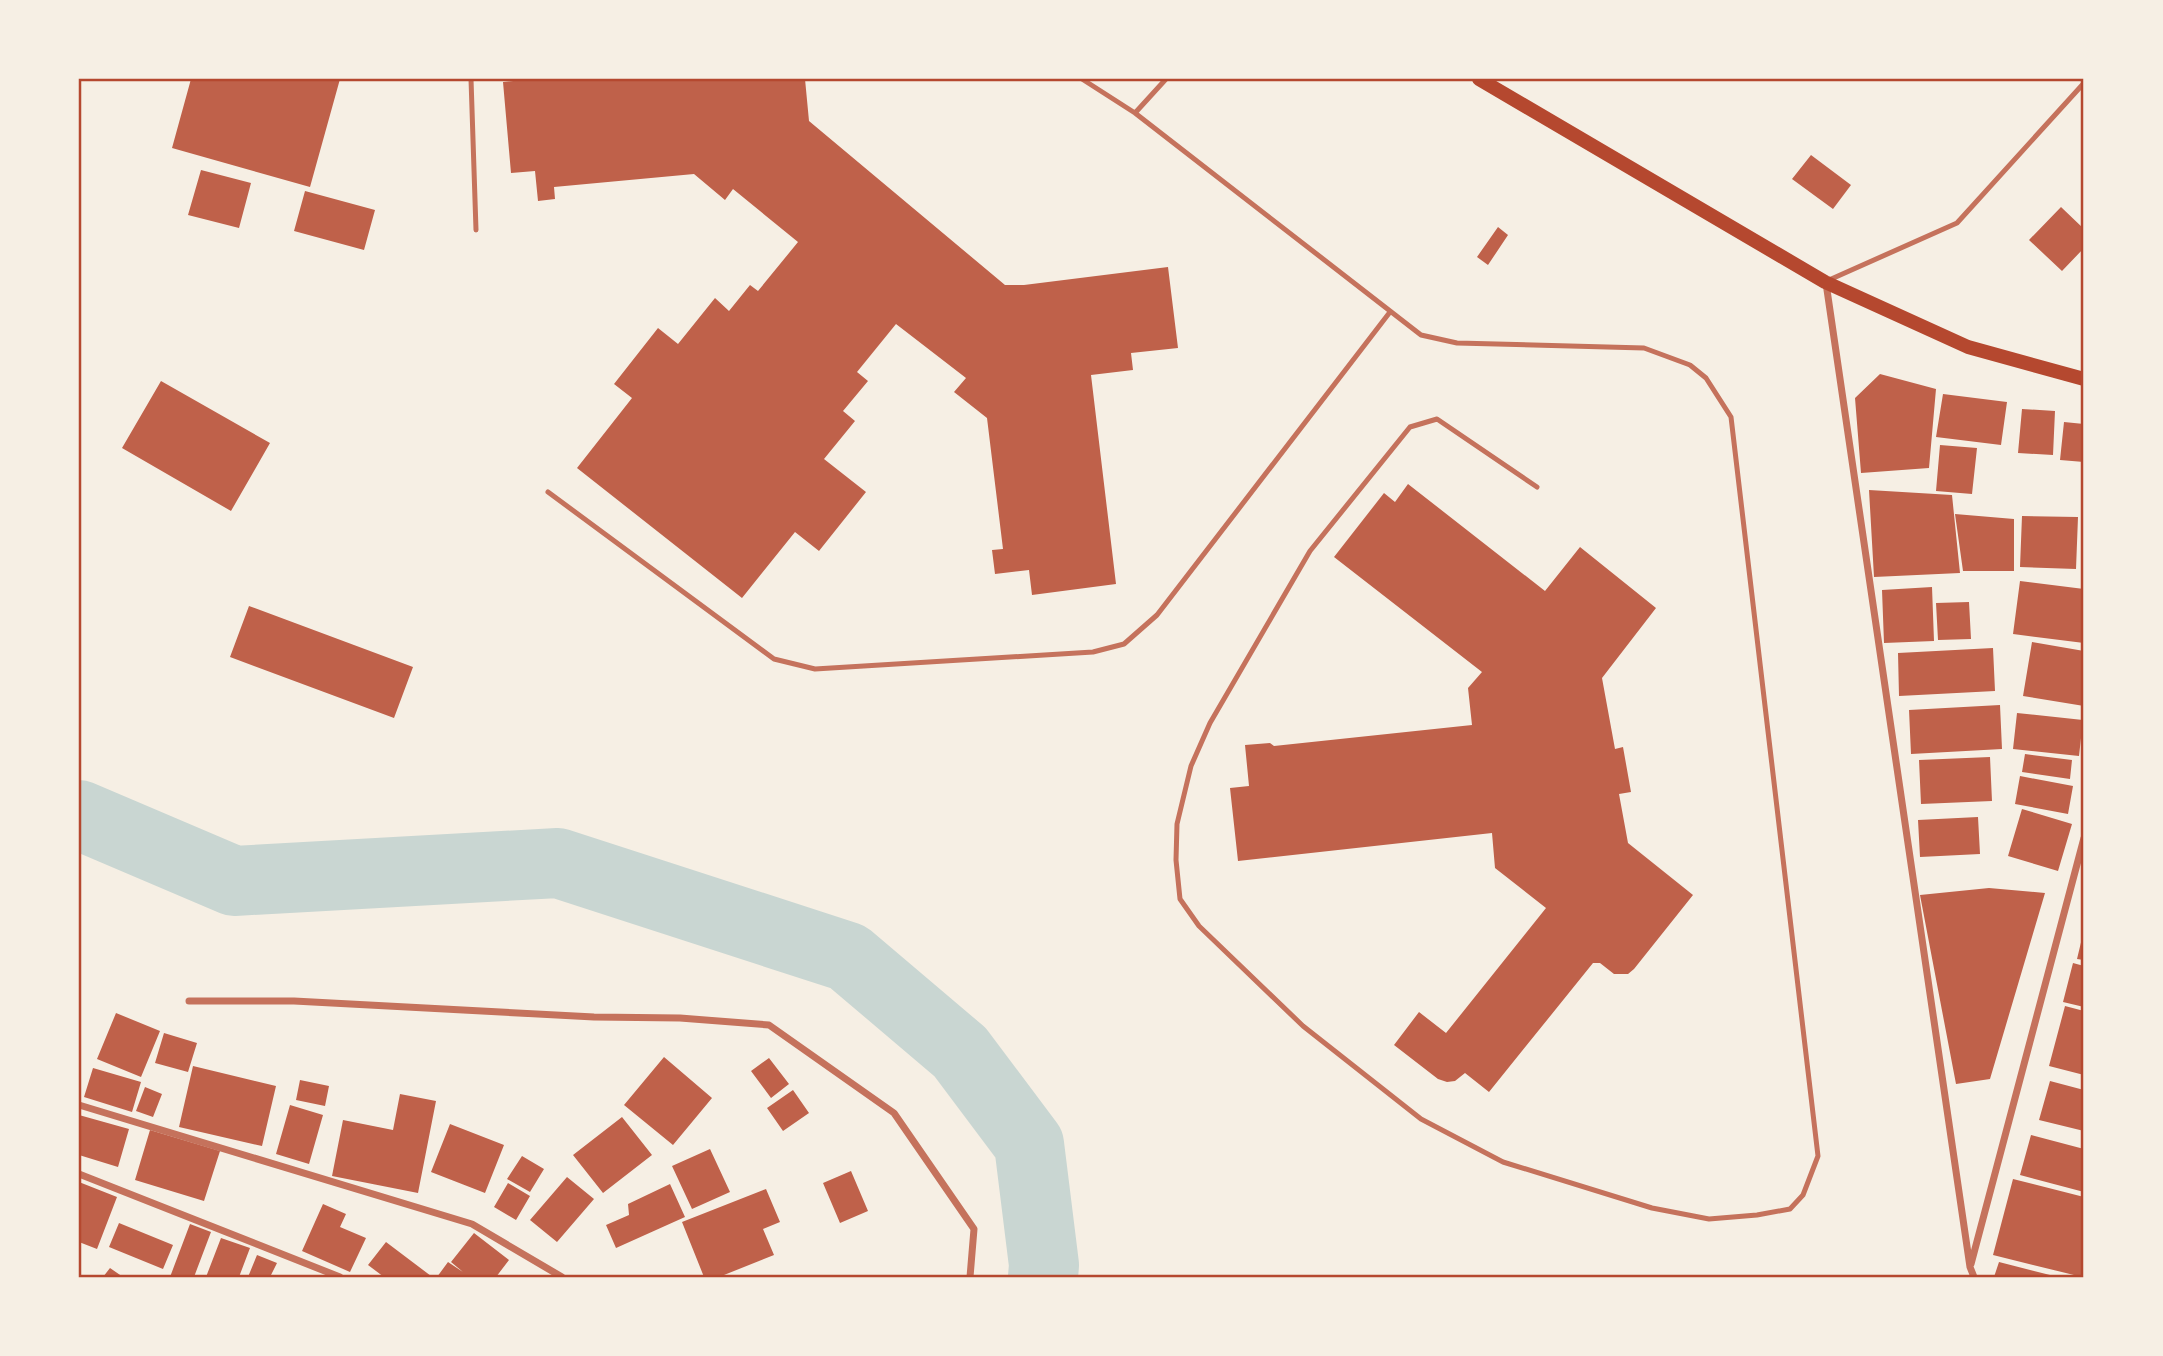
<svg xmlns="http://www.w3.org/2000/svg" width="2163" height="1356" viewBox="0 0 2163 1356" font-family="Jost,sans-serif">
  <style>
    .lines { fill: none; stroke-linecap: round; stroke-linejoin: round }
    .river { stroke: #c9d6d2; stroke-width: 70 }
    .building { fill: #bf614a }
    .service { stroke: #c5725c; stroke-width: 5 }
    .minor { stroke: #c5725c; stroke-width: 7 }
    .secondary { stroke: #b5482f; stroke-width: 14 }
    .neatline { fill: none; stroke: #b5482f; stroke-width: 2.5 }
  </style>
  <rect width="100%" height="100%" fill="#f6efe4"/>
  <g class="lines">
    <!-- river -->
    <path class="river" d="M79 815 234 881 558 863 848 957 960 1052 1029 1144 1044 1265 1043 1277"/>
  </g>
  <!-- building -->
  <path class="building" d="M191 79H340L310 187 172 148Z
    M534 79H805L809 121 1005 285H1024L1168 267 1178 348 1131 353 1133 370 1091 375 1116 584 1032 595 1029 570 995 574 992 550 1003 549 987 418 954 392 966 378 896 324 857 372 868 381 843 411 855 421 824 459 866 492 819 551 795 532 742 598 577 468 632 398 614 384 658 328 678 344 715 298 729 311 750 285 758 291 798 242 733 189 725 200 694 174 554 187 555 199 538 201 535 171 511 173 503 82Z
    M1811 155 1851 185 1833 209 1792 179Z
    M201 170 251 183 239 228 188 215Z
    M305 191 375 210 364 250 294 231Z
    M2061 207 2084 229V248L2062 271 2029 240Z
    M1498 227 1508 235 1488 265 1477 257Z
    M1880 374 1936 389 1929 468 1861 473 1855 398Z
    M161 381 270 443 231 511 122 448Z
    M1943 394 2007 402 2001 445 1936 437Z
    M2022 409 2055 411 2053 455 2018 453Z
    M2064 422 2084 424V462L2060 460Z
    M1940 445 1977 448 1972 494 1936 491Z
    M1408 484 1545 591 1580 547 1656 608 1602 678 1615 749 1623 747 1631 792 1619 794 1628 843 1693 895 1634 969 1628 974H1614L1600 963H1593L1489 1092 1465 1073 1455 1081 1447 1082 1438 1079 1394 1045 1419 1012 1446 1033 1546 908 1495 868 1492 833 1238 861 1230 788 1249 786 1245 745 1270 743 1274 746 1472 725 1468 688 1482 672 1334 557 1384 493 1395 502Z
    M1869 490 1952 495 1960 573 1874 577Z
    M1955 514 2014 519V571H1963Z
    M2022 516 2078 517 2076 569 2020 567Z
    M2020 581 2084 589V643L2013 634Z
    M1932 587 1934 641 1884 643 1882 590Z
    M1969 602 1971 639 1938 640 1936 603Z
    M249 606 413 667 394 718 230 657Z
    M2032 642 2084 651V706L2023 696Z
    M1993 648 1995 691 1899 696 1898 653Z
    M2000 705 2002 749 1911 754 1909 710Z
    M2017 713 2083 720 2079 756 2013 749Z
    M2025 754 2072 760 2070 779 2022 772Z
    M1990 757 1992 801 1921 804 1919 760Z
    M2020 776 2073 786 2068 814 2015 804Z
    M2022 809 2072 824 2058 871 2008 856Z
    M1978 817 1980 854 1920 857 1918 820Z
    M1989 888 2045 893 1990 1079 1956 1084 1920 895Z
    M2083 934H2084V960L2077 959Z
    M2073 963 2084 966V1007L2063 1002Z
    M2065 1006 2084 1011V1075L2049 1066Z
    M116 1013 160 1031 141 1077 97 1059Z
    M164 1033 197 1043 188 1072 155 1063Z
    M664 1057 712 1098 673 1145 624 1105Z
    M769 1058 789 1084 771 1098 751 1071Z
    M193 1066 276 1086 262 1146 179 1127Z
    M93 1068 141 1082 132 1112 84 1097Z
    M300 1080 329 1086 325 1106 296 1100Z
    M2050 1081 2084 1090V1131L2039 1120Z
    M145 1087 162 1094 153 1117 136 1111Z
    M793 1090 809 1113 783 1131 767 1108Z
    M400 1094 436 1101 418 1193 332 1176 343 1120 393 1130Z
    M290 1105 323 1115 309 1164 276 1154Z
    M79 1115 129 1129 118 1167 79 1155Z
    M622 1117 652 1155 603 1193 573 1155Z
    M450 1124 504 1145 485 1193 431 1172Z
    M150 1130 220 1151 204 1201 135 1180Z
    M2031 1135 2084 1149V1192L2020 1175Z
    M710 1149 730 1192 692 1209 672 1166Z
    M522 1156 544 1169 530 1192 507 1179Z
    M851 1171 868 1211 840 1223 823 1183Z
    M567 1177 594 1199 557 1242 530 1220Z
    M2013 1179 2084 1197V1268L2082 1277 1993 1255Z
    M79 1182 117 1197 97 1249 79 1242Z
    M508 1183 530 1196 516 1220 494 1207Z
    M670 1184 685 1217 616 1248 606 1225 629 1215 628 1204Z
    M766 1189 780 1222 763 1229 774 1255 719 1277H704L682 1222Z
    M323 1204 346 1214 340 1227 366 1238 350 1272 302 1251Z
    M119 1223 173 1245 163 1269 109 1247Z
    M190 1224 211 1232 194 1277H170Z
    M474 1233 509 1260 496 1277H437L448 1262 463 1272 451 1262Z
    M221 1238 250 1248 239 1277H206Z
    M386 1242 431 1276 429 1277H384L368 1265Z
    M257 1255 277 1263 270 1277H248Z
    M1999 1262 2054 1276V1277H1994Z
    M110 1268 123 1277H103Z"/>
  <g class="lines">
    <!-- service -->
    <path class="service" d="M471 79 476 230
      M1082 79 1135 113 1421 335 1457 343 1644 348 1690 365 1706 378 1731 417 1818 1156 1803 1195 1790 1209 1757 1215 1709 1219 1652 1208 1503 1162 1421 1119 1303 1026 1199 926 1180 899 1176 860 1177 824 1191 766 1210 723 1310 551 1410 427 1437 419 1537 487
      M1135 113 1166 79
      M1829 280 1957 223 2084 83
      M548 492 774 659 815 669 1093 652 1124 644 1157 615 1390 312"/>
    <!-- minor -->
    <path class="minor" d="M1826 283 1970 1267 1974 1277
      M189 1001H294L594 1017 680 1018 769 1025 894 1113 974 1229 970 1277
      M79 1105 472 1224 562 1277
      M79 1174 340 1277
      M1971 1264 2084 838"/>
    <!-- secondary -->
    <path class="secondary" d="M1479 79 1825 282 1968 347 2084 379"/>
  </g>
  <!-- border -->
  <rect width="2163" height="1356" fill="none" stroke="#f6efe4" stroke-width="161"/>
  <rect x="80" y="80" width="2002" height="1196" class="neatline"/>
</svg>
